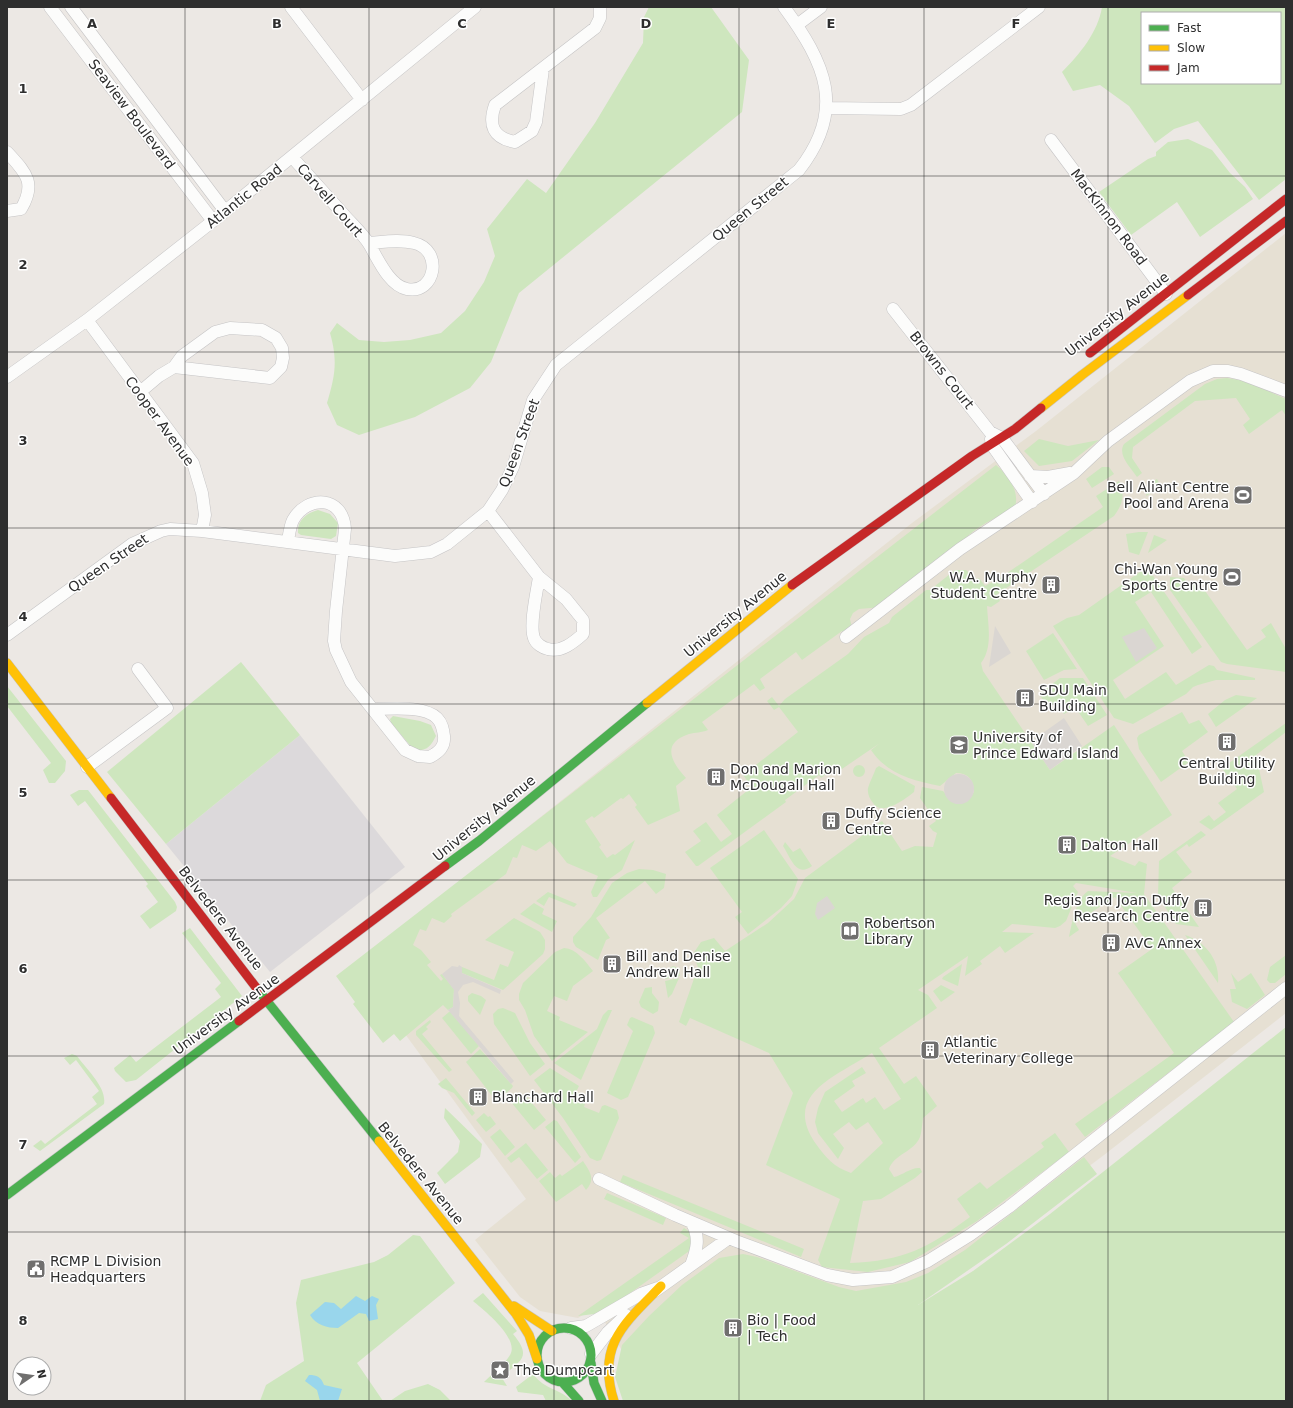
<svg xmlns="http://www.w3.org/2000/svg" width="1293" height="1408" viewBox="0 0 1293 1408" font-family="'DejaVu Sans',sans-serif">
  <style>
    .industrial { fill: #dcd9db }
    .education { fill: #e6e0d3 }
    .green { fill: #cee6be; fill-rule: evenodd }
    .plaza { fill: #dad6d2 }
    .water { fill: #99d6ec }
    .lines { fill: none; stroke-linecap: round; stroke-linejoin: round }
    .street-casing { stroke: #c5c4c5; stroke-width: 13 }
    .fast-casing { stroke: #c5c4c5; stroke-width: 10 }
    .slow-casing { stroke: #c5c4c5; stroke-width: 10 }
    .jam-casing { stroke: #c5c4c5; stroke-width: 10 }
    .street { stroke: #fcfcfb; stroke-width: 12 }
    .fast { stroke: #4caf50; stroke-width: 9 }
    .slow { stroke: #ffc107; stroke-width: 9 }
    .jam { stroke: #c62828; stroke-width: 9 }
    .grid { fill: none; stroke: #2e2e2e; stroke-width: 1; stroke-opacity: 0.55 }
    .labels { text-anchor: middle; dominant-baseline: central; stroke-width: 3; stroke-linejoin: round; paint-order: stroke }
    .street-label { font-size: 14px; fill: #2e2e2e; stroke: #fff }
    .poi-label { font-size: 14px; fill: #2e2e2e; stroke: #fff; text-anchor: start }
    .grid-label { font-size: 13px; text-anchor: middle; font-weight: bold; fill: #2e2e2e; stroke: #fff; stroke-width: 3; stroke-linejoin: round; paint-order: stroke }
  </style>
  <rect width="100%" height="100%" fill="#ece8e4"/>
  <!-- industrial -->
  <path class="industrial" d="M300 735 405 867 270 972 166 844Z"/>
  <!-- education -->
  <path class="education" d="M1286 233V1013L1104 1155 896 1311 636 1401 630 1364 596 1307 578 1318 540 1311 520 1297 475 1240 526 1199 397 1023 351 967 912 523 1036 431Z"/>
  <!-- green -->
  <path class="green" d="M649 7H711L749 60 742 112 519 293 491 362 470 388 415 417 359 435 337 425 327 403C335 376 338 361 330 333L337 323 359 340 384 342 410 340 441 333 465 311 484 282 495 256 487 229 527 179 546 193 595 123 643 43 644 17Z
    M1102 7H1286V179L1259 200 1198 121 1174 129 1155 143 1129 106 1100 85 1073 91 1062 72C1080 54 1098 32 1102 7ZM1142 13H1280V83H1142Z
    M1188 139 1212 150 1230 173 1245 187 1253 199 1200 237 1177 202 1131 235 1099 192 1148 159 1156 156V152L1168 142Z
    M1227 378 1245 381 1286 399V416L1282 410 1249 434 1243 425 1250 419 1236 398 1195 401 1133 447 1132 458 1142 473 1137 477C1131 468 1117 455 1124 444L1205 384 1217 379Z
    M1039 439 1068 446 1099 440 1072 461 1039 466 1024 451Z
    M996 465C1008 475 1020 491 1015 507 997 518 977 525 963 541L882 607 859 609 853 613 850 619 853 633 847 637 842 631 802 660 796 652 760 679 765 688 760 691 754 684 702 722 708 730C701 733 696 732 689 734 661 743 671 762 686 778L676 786 680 811 648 825 635 807 637 805 629 794 623 799 621 798 594 818 592 816 585 821 601 845 599 847 607 858 613 854 615 855 635 840 622 870 608 880 597 897H593L591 892 598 876 567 863 550 841 536 851 522 845 517 858 513 857 506 874 451 914 452 916 444 923 432 918 426 931 420 929 413 945 421 950 431 962 427 965 441 981 443 979 440 975 442 974 454 989 453 1007 448 1010 443 1005 400 1041 394 1034 383 1043 353 1004 355 1002 336 976Z
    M1102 467H1109L1114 474 1092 488 1086 479Z
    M1157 479 1161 487 1146 496 1149 484Z
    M1119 481C1126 493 1122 506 1114 516L996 595 1000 601 991 607 987 606C988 625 993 648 981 663L983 671 1050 770 1114 725 1172 815 1110 856 1135 866 1139 861 1147 864 1144 894 1234 1022 1085 1137 1075 1124 1174 1053 1118 973 1152 949 1115 897 1075 923 1079 930 1069 937C1072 923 1076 899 1088 891L1137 893 1076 883 1073 886 1078 892 1066 921 1060 926 1055 928 1012 924 1002 932 1034 933 1005 953 1000 946 980 961 982 964 965 976 968 956 918 990 928 995 937 1008 879 1048 904 1084 916 1076 937 1106 923 1118C922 1124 922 1131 920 1137 914 1152 894 1154 889 1169L894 1177C903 1175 911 1167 920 1168L922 1172 915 1178 881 1199 863 1201 850 1263C903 1261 928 1248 970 1217L957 1199 980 1182 987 1189 1044 1147 1041 1143 1055 1133 1069 1152 977 1221 910 1262 868 1272 822 1267 818 1260 840 1199 766 1165 793 1093 769 1053 690 1018 686 1026 679 1022 698 967 693 954 701 942 714 938 725 951 768 923 794 899 805 878 882 821 902 851 915 846 933 847 937 833 933 831 929 826 936 821 920 798 922 787 943 791 954 803C964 805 967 800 974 792 974 780 968 773 956 773L940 786C912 780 888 775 871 750L880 743 839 771 835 767 821 778 819 775 785 800 786 802 698 866H696L685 852 701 841 693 831 706 822 721 842 732 834 717 815 752 787 743 775 798 732 779 707 774 710 767 701 772 697 779 706 785 699 848 654 864 637 889 623 892 617 926 590H930L955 570H966L976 579 979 578 985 586 1000 578 1103 507 1096 496ZM872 1053 901 1099 884 1110 875 1097 866 1103 863 1098 842 1112 834 1101 855 1086 852 1081 866 1073 862 1067 825 1092 818 1108 815 1122 818 1133 838 1159 844 1148 833 1134 849 1122 856 1130 868 1122 883 1143 851 1173C834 1167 826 1158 816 1144 781 1094 837 1076 872 1053Z
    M318 510 330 514 338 523 336 536 331 539 301 535 298 533C297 520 307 513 318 510Z
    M1139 532H1148L1139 555 1129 552 1126 534Z
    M1154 535 1167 540 1148 553Z
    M1147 567 1202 647 1192 654 1151 592 1135 602 1164 646 1113 680 1125 699 1166 672 1176 685 1209 665 1214 666 1217 670 1255 678V680H1216L1198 685 1193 687 1186 694 1133 724 1114 718 1053 626 1067 618 1079 615Z
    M1170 577 1184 578 1190 586 1198 581 1247 650 1266 637 1261 630 1271 623 1286 649V672L1227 664 1221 662 1170 590Z
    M1053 633 1077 669 1064 670 1044 680 1026 651Z
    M241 662 300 735 166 844 107 772Z
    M1060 678H1083L1107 715 1088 726 1075 707 1064 714 1056 702 1048 707 1039 694Z
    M7 686 66 761 65 771 55 783H49L43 770 51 763 7 706Z
    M1236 695 1257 698 1216 727 1208 714 1225 700Z
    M1182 712 1189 724 1199 720 1208 732 1182 751 1189 762 1161 782 1139 749 1137 738 1139 735Z
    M393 716 420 721 431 725 436 736C431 746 426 752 414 750L391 723 390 719Z
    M1286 723V732L1256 755 1264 792 1211 830 1199 822 1209 815 1214 821 1226 812 1218 803 1237 789 1222 768Z
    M853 771a6 6 0 1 1 12 0a6 6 0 1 1-12 0Z
    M879 766 915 786 914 792C905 799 882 817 873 803 870 799 867 794 868 788 870 781 874 774 876 768Z
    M79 790H88L175 902 177 907 176 911 150 929 140 916 158 902 146 886 148 884 85 801 78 806 70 795Z
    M764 830 798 879 792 896 781 908 748 934 735 917 742 912 710 868Z
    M1201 831 1206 835 1189 847 1187 844 1176 852 1192 872 1172 888 1199 927 1176 924 1158 896 1159 861Z
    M785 842 793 852 800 848 812 866C796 878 791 858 783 846Z
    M639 869 653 870 666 874 664 888 656 894 645 881 596 918 610 938 606 940 598 960 576 947 573 942V937L591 917 612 883 627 873Z
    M548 892 577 904 574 907 549 897 544 906 536 901Z
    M534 903 544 909 542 914 557 921 552 932 520 914Z
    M514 918 540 932 545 940V949L543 954 503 990 462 973V967L494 980 500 964 508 967 514 952 485 940Z
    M190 928 242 996 136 1080 126 1082 115 1071 114 1068 130 1055 136 1062 221 997 215 989 221 983 182 933Z
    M1185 935C1206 942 1220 960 1218 983Z
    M564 948C577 949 585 961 593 971L573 986 567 1001 554 996 547 1011 560 1017 559 1020 588 1032 552 1061 534 1036 525 1010 519 1000V994L523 983 555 952Z
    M1286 955V974L1275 983H1270L1267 980 1270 967Z
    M962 964 958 986 942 979 943 977Z
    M673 966 678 968 680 976 665 979 666 970Z
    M1231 973 1238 982 1251 973 1265 995 1247 1009 1232 1002 1230 989H1236Z
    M679 978 672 994 668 998 665 981Z
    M941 985 955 992 941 1002 933 991Z
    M652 987V993L659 1002 658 1011 653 1014 641 1007 639 1002 645 988Z
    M472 993 481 996 486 1000 480 1015 468 1001V996Z
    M503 1008 515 1013 530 1043 545 1064 530 1076 494 1024 493 1014 498 1009Z
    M608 1010H612L581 1080 554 1063 597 1029 603 1015Z
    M449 1012H451L479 1046 471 1054 442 1018Z
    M632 1017 653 1026 655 1033 628 1097 621 1100 607 1093 633 1031 627 1025 630 1018Z
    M430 1020 431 1022 426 1027 428 1029 422 1034 452 1070 449 1072 416 1035V1031Z
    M1286 1027V1401H623L615 1377 622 1345 649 1316 682 1285 719 1258 743 1254 757 1257 839 1287 856 1291 906 1282 928 1273 965 1250 1084 1157 1097 1174 1006 1244 918 1305 973 1271 1050 1214Z
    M480 1049 513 1086 512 1088 496 1101 466 1062Z
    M72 1054 77 1056C86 1069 107 1087 104 1104L40 1151 33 1146 41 1140 45 1144 97 1104 92 1097 99 1091 76 1060 70 1065 64 1058Z
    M550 1068 579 1086 576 1092 587 1097 584 1107 599 1113 602 1106 605 1105 617 1110 619 1118 601 1160 597 1161 590 1158 563 1118 534 1080Z
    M446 1078 475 1113 472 1116 454 1093 442 1088 438 1084Z
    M522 1095 526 1096 546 1120 534 1130 511 1102 515 1097Z
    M445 1108 482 1144 480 1157 445 1184 437 1173 458 1152 460 1141 444 1118Z
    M484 1113 488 1117 490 1116 496 1124 486 1132 476 1120Z
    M554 1120 557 1121 581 1157 575 1163 545 1127Z
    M500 1129 515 1147 505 1156 490 1137Z
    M526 1143 548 1170 537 1179 519 1157 511 1163 507 1158Z
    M583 1161C590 1172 596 1179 586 1190L582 1184 556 1202 539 1181 550 1172 555 1178 560 1174 562 1176Z
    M623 1175 804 1249 801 1257 620 1182Z
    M607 1193 666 1218 663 1225 604 1199Z
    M684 1228 693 1234 692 1249 602 1313 578 1316 689 1238 680 1233Z
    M413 1235 420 1236 455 1283 357 1363 383 1401H260L266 1385 304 1361 296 1303 301 1280 374 1262 388 1255Z
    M483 1293 517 1331 513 1334C534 1359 518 1360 502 1378L507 1386 484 1382C492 1374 504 1365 510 1355 520 1339 484 1310 473 1301Z
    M533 1374C545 1390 559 1388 572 1401H546L543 1395 518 1392 516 1387Z
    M428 1384 440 1390 451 1401H390L405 1391Z"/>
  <!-- plaza -->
  <path class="plaza" d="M995 626 1011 653 989 667Z
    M1144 628 1157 648 1136 662 1122 637Z
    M1064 718 1082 746 1050 770 1033 745V740Z
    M944 789a15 15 0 1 1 30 0a15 15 0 1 1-30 0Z
    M827 896 835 908 818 920 815 914 817 903Z
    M459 965 462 967V973L501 990 500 994 473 982 463 985 458 992 460 1003 459 1016 514 1081 511 1084 448 1010 453 1007 454 990 442 974 452 966 458 967Z"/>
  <!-- water -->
  <path class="water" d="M356 1296 365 1301 372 1296 379 1299 376 1305 378 1319 369 1321 366 1314 359 1313 338 1328C327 1328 316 1325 310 1315L325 1302 334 1303 341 1309Z
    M309 1375C317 1375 321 1377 324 1385L342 1389 338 1401H320L317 1390 305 1381Z"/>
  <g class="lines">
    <defs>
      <path id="street" d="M50 7 213 221
        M71 7 225 211
        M291 7 362 100
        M797 25 821 7
        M543 69 536 122 532 131 515 142C493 138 488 125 495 105L595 28 600 18V7
        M827 108 901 109 911 105 1039 7
        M1051 140 1166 294
        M7 152C25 172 37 182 21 209L7 211
        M292 157C310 177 327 196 345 216 353 225 363 234 369 244 377 257 389 286 407 289 435 295 444 250 414 243 400 239 383 242 369 243
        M893 309 990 432 1002 438 1044 494
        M87 320 193 463 202 493 205 515 202 531
        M7 377 87 320 213 221 475 7
        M140 392 159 376 174 367 182 356 215 332 230 328 262 330 276 338 282 348 283 358 281 367 270 378 174 367
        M991 439 992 445 1032 502
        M1030 476 1048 477 1070 473
        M488 511 539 577 566 599 583 620V634C574 642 561 653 548 649 543 648 536 644 534 638 529 625 537 591 539 577
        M288 541C289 535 290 526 293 520 307 495 343 495 345 529L336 611 334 641 336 650 351 682 405 750 418 756 430 757C439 752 445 747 444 736 443 729 442 723 437 718 424 705 390 709 373 709
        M7 635 132 544 161 531 170 529 202 531 395 556 431 552 447 544 488 511 502 490 513 467 533 400 556 365 799 170C847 109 825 63 784 7
        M846 637 960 549 1074 473 1108 441 1190 381 1213 371H1228L1241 374 1286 391
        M87 767 167 708 138 669
        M599 1179 675 1215 736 1241 827 1275 853 1280 892 1277 928 1261 970 1235 1009 1207 1286 988
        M691 1265C697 1249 700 1238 692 1223
        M655 1291 729 1238
        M571 1328 586 1326 641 1294 658 1288
        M591 1354 608 1332 626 1315"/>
      <path id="fast" d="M445 866 479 841 647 703
        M258 990 379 1141
        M7 1195 239 1021
        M537 1355a27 27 0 1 1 54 0a27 27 0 1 1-54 0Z
        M591 1363 594 1383 602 1401
        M563 1383 579 1401"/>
      <path id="slow" d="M1041 408 1082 375 1188 295
        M7 663 111 798
        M647 703 792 585
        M379 1141 516 1314 529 1335 537 1359
        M514 1306 552 1331
        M614 1401C596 1345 625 1323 661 1286"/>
      <path id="jam" d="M1188 295 1286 221
        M1090 353 1286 199
        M792 585 972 456 1015 429 1041 408
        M111 798 258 990
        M239 1021 445 866"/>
    </defs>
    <!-- street casing -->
    <use href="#street" class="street-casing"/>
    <!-- fast casing -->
    <use href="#fast" class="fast-casing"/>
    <!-- slow casing -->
    <use href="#slow" class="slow-casing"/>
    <!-- jam casing -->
    <use href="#jam" class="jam-casing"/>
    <!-- street -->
    <use href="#street" class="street"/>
    <!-- fast -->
    <use href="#fast" class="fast"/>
    <!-- slow -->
    <use href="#slow" class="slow"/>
    <!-- jam -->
    <use href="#jam" class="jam"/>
  </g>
  <!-- grid -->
  <path class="grid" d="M185 7V1401M369 7V1401M554 7V1401M739 7V1401M924 7V1401M1108 7V1401M7 176H1286M7 352H1286M7 528H1286M7 704H1286M7 880H1286M7 1056H1286M7 1232H1286"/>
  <!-- icons -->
  <defs>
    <symbol id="stadium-square" viewBox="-11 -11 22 22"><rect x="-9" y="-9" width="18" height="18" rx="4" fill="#706f6e" stroke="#fff"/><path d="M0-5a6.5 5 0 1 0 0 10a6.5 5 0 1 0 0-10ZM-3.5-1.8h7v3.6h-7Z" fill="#fff"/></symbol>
    <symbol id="building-square" viewBox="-11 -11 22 22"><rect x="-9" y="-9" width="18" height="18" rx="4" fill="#706f6e" stroke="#fff"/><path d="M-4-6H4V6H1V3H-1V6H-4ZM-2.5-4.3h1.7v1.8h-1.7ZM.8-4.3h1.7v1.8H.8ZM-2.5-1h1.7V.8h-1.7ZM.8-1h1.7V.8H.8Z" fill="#fff"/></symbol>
    <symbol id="university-square" viewBox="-11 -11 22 22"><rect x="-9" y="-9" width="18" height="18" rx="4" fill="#706f6e" stroke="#fff"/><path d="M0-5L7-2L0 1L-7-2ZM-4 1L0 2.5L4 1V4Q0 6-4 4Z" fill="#fff"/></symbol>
    <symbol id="library-square" viewBox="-11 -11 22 22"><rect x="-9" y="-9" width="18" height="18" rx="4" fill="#706f6e" stroke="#fff"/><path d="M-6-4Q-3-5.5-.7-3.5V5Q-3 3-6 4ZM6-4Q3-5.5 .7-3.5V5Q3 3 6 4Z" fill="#fff"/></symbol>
    <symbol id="civic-square" viewBox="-11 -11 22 22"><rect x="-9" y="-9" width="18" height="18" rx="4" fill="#706f6e" stroke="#fff"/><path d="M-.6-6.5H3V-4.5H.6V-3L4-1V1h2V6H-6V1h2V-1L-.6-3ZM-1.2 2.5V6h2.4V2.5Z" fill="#fff"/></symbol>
    <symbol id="sight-square" viewBox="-11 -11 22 22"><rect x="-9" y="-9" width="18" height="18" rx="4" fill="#706f6e" stroke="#fff"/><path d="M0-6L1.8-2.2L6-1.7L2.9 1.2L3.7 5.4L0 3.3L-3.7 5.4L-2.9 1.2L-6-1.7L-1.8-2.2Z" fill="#fff"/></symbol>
  </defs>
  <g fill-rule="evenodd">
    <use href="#stadium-square" x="1232" y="484" width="22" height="22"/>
    <use href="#stadium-square" x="1221" y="566" width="22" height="22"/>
    <use href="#building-square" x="1040" y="574" width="22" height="22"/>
    <use href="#building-square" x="1014" y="687" width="22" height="22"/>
    <use href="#building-square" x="1216" y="731" width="22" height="22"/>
    <use href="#university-square" x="948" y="734" width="22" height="22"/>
    <use href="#building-square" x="705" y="766" width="22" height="22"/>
    <use href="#building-square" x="820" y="810" width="22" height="22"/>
    <use href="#building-square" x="1056" y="834" width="22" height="22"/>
    <use href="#building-square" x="1192" y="897" width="22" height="22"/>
    <use href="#library-square" x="839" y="920" width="22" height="22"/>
    <use href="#building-square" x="1100" y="932" width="22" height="22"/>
    <use href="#building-square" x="601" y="953" width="22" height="22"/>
    <use href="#building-square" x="919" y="1039" width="22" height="22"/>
    <use href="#building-square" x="467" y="1086" width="22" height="22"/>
    <use href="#civic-square" x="25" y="1258" width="22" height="22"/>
    <use href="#building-square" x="722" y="1317" width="22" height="22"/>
    <use href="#sight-square" x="489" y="1359" width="22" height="22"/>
  </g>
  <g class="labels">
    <!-- street labels -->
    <g class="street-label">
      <text transform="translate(132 114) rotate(53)">Seaview Boulevard</text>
      <text transform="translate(244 196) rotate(-39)">Atlantic Road</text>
      <text transform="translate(330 200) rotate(49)">Carvell Court</text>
      <text transform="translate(750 209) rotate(-39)">Queen Street</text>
      <text transform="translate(1109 217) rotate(53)">MacKinnon Road</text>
      <text transform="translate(1117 314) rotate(-38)">University Avenue</text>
      <text transform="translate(942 370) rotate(52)">Browns Court</text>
      <text transform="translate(160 421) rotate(54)">Cooper Avenue</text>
      <text transform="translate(519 443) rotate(-70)">Queen Street</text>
      <text transform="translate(108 563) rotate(-34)">Queen Street</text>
      <text transform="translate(735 614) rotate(-39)">University Avenue</text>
      <text transform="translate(484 818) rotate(-39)">University Avenue</text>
      <text transform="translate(221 918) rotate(52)">Belvedere Avenue</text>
      <text transform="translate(226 1014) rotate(-36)">University Avenue</text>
      <text transform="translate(421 1173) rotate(51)">Belvedere Avenue</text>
    </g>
    <!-- poi labels -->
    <g class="poi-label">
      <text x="1229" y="487" text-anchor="end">Bell Aliant Centre<tspan x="1229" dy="16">Pool and Arena</tspan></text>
      <text x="1218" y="569" text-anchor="end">Chi-Wan Young<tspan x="1218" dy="16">Sports Centre</tspan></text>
      <text x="1037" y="577" text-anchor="end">W.A. Murphy<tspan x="1037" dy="16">Student Centre</tspan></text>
      <text x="1039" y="690">SDU Main<tspan x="1039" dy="16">Building</tspan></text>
      <text x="973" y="737">University of<tspan x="973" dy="16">Prince Edward Island</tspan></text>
      <text x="1227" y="763" text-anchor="middle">Central Utility<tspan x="1227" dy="16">Building</tspan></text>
      <text x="730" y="769">Don and Marion<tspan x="730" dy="16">McDougall Hall</tspan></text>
      <text x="845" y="813">Duffy Science<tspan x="845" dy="16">Centre</tspan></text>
      <text x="1081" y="845">Dalton Hall</text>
      <text x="1189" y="900" text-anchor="end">Regis and Joan Duffy<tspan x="1189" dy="16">Research Centre</tspan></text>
      <text x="864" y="923">Robertson<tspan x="864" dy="16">Library</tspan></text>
      <text x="1125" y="943">AVC Annex</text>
      <text x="626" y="956">Bill and Denise<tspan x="626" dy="16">Andrew Hall</tspan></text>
      <text x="944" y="1042">Atlantic<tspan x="944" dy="16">Veterinary College</tspan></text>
      <text x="492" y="1097">Blanchard Hall</text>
      <text x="50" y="1261">RCMP L Division<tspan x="50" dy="16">Headquarters</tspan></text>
      <text x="747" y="1320">Bio | Food<tspan x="747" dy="16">| Tech</tspan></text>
      <text x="514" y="1370">The Dumpcart</text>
    </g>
  </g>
  <g class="grid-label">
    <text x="92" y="28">A</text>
    <text x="277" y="28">B</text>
    <text x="462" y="28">C</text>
    <text x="646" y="28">D</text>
    <text x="831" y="28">E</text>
    <text x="1016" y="28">F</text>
    <text x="23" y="93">1</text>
    <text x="23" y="269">2</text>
    <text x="23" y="445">3</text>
    <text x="23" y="621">4</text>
    <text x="23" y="797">5</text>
    <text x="23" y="973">6</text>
    <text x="23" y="1149">7</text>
    <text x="23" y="1325">8</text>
  </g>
  <!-- border -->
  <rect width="1293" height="1408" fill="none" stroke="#2e2e2e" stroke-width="16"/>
  <!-- legend -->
  <rect x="1141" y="12" width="140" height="72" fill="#ffffff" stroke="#ababab"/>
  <rect x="1149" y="25" width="20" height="6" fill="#4caf50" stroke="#ababab"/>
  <text x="1177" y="32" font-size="12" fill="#2e2e2e">Fast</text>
  <rect x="1149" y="45" width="20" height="6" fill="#ffc107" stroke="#ababab"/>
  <text x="1177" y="52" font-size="12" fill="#2e2e2e">Slow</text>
  <rect x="1149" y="65" width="20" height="6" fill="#c62828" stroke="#ababab"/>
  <text x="1177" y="72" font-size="12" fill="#2e2e2e">Jam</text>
  <!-- north arrow -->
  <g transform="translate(32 1376) rotate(77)"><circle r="19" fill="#ffffff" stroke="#ababab"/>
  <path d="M0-3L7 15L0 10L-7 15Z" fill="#706f6e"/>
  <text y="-6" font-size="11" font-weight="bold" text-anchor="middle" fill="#2e2e2e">N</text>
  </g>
</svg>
